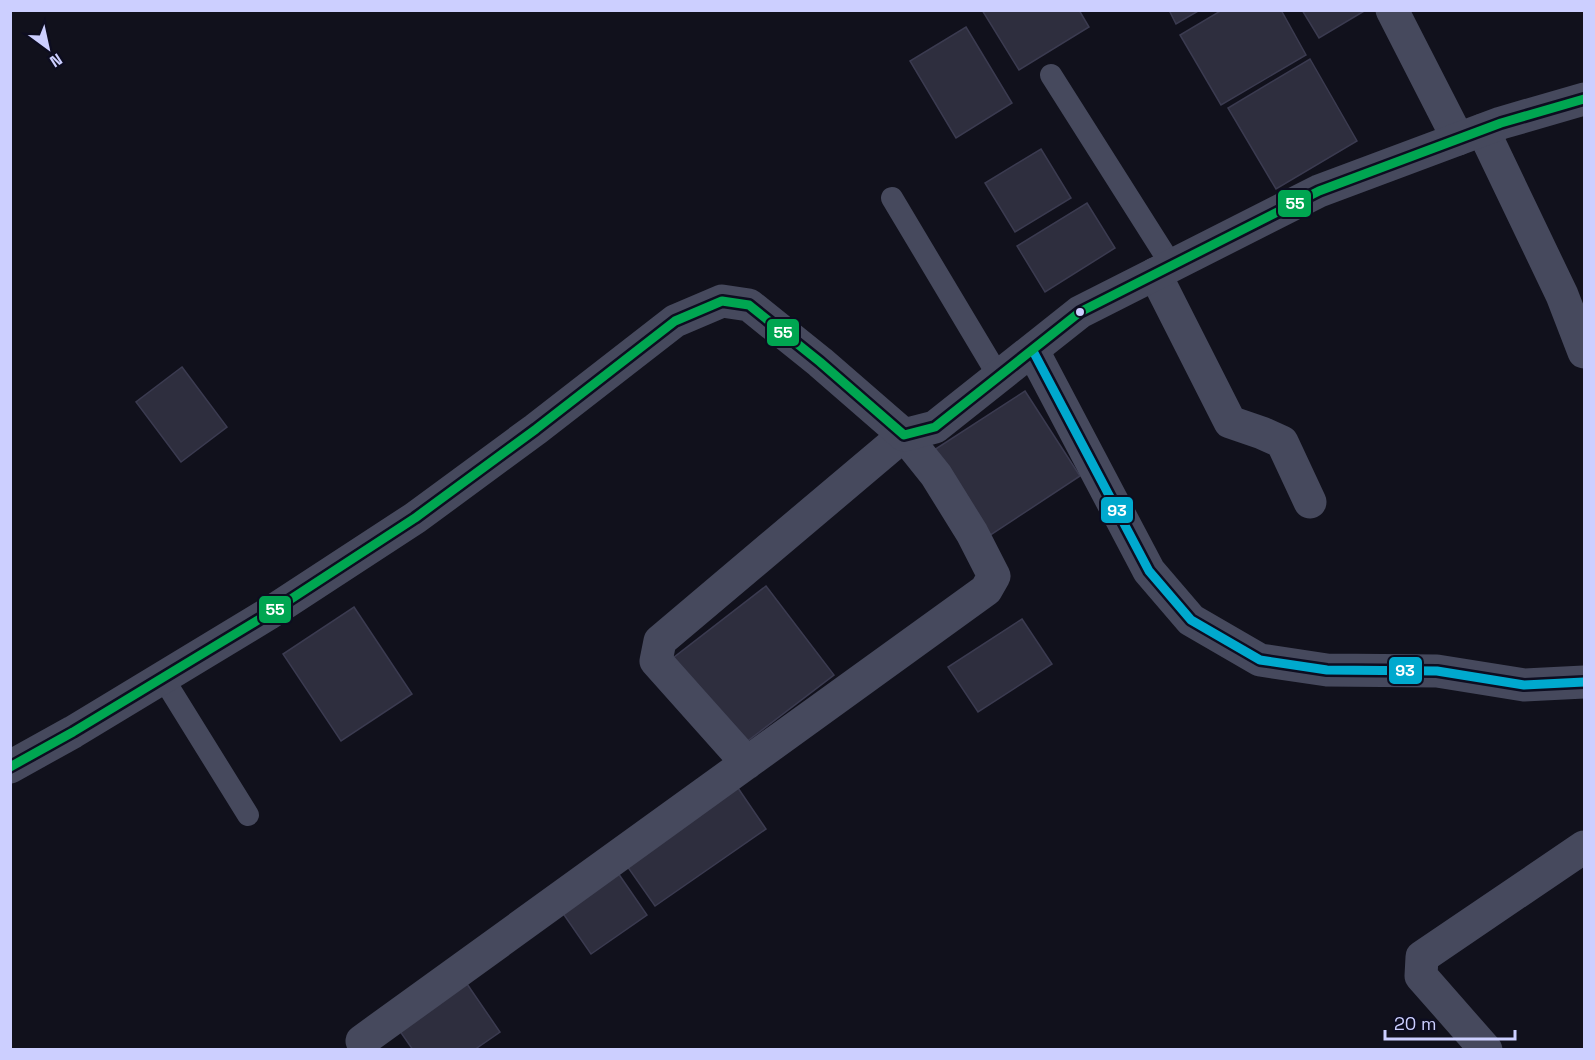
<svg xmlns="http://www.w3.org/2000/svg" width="1595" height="1060" viewBox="0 0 1595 1060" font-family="'Space Grotesk',sans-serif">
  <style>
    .building { fill: #2e2e3e; stroke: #3b3b50; stroke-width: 1.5 }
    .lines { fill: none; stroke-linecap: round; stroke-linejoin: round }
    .service { stroke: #46495d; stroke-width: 22 }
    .minor { stroke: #46495d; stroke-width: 33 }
    .tertiary { stroke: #46495d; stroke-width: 33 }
    .bus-1-casing { stroke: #0d0d20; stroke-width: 14 }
    .bus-2-casing { stroke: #0d0d20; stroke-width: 14 }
    .bus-1 { stroke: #00a9ce; stroke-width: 9 }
    .bus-2 { stroke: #00a651; stroke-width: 9 }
    .bus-dot { fill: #cccfff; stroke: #0d0d20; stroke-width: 2 }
    .line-badge { stroke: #0d0d20; stroke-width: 2 }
    .badge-label { font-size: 16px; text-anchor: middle; font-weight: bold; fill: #fff }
  </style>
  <rect width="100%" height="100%" fill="#11111c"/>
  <!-- building -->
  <path class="building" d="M982 10H1079L1089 27 1019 70Z
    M1169 10H1200L1176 24Z
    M1222 10H1281L1306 55 1221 105 1180 35Z
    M1302 10H1366L1319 38Z
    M966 27 1012 103 956 138 910 61Z
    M1310 59 1357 141 1276 189 1228 108Z
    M1041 149 1071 198 1015 232 985 183Z
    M1087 203 1115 248 1045 292 1017 246Z
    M182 367 227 427 181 462 136 402Z
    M1025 391 1080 476 989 536 934 450Z
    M766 586 834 675 741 746 673 658Z
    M354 607 412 694 341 741 283 654Z
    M1022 619 1052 664 978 712 948 667Z
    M738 788 766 829 655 906 627 866Z
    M618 873 647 915 591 954 562 912Z
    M465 981 500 1032 474 1050H413L397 1027Z"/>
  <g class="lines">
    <!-- service -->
    <path class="service" d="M1051 75 1172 266
      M892 198 999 377
      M163 678 248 815"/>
    <!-- minor -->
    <path class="minor" d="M1392 10 1458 139
      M1483 130 1562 295 1584 352
      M1155 274 1230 422 1262 433 1282 442 1310 502
      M1033 351 1149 571 1191 620 1260 660 1327 670 1437 671 1524 685 1584 682
      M362 1041 986 590 994 576 972 533 936 475 904 435 660 641 656 661 747 763
      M1486 1050 1421 976 1422 957 1584 847"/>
    <!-- tertiary -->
    <path class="tertiary" d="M10 767 73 732 268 614 415 518 536 429 675 321 722 301 749 305 820 362 904 435 935 427 1080 312 1319 191 1501 123 1584 99"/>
    <defs>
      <path id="bus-1" d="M1033 351 1149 571 1191 620 1260 660 1327 670 1437 671 1524 685 1584 682"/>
      <path id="bus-2" d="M10 767 73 732 268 614 415 518 536 429 675 321 722 301 749 305 820 362 904 435 935 427 1080 312 1319 191 1501 123 1584 99"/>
    </defs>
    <!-- bus-1 casing -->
    <use href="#bus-1" class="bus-1-casing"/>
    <!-- bus-2 casing -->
    <use href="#bus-2" class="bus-2-casing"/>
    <!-- bus-1 -->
    <use href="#bus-1" class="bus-1"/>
    <!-- bus-2 -->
    <use href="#bus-2" class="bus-2"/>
  </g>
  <!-- markers -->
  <circle class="bus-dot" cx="1080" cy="312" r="5"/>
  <g class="line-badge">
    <rect x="1277" y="189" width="35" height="29" rx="6" fill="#00a651"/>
    <rect x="766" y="318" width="34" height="29" rx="6" fill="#00a651"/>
    <rect x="1100" y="496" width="34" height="28" rx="6" fill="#00a9ce"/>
    <rect x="258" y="595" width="34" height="29" rx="6" fill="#00a651"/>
    <rect x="1388" y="656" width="35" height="29" rx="6" fill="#00a9ce"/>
  </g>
  <g class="badge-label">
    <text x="1295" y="209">55</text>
    <text x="783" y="338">55</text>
    <text x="1117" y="516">93</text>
    <text x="275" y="615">55</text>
    <text x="1405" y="676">93</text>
  </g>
  <!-- border -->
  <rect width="1595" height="1060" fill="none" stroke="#cccfff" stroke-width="24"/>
  <!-- north arrow -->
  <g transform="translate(48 48) rotate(147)" stroke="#0d0d20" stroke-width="4.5" paint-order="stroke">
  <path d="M0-4.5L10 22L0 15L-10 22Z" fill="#cccfff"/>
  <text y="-9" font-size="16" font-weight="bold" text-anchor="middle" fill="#cccfff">N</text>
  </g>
  <!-- scale -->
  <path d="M1385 1030v9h130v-9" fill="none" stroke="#cccfff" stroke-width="3"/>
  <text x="1394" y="1030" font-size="18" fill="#cccfff" stroke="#0d0d20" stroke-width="4.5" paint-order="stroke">20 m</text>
</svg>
